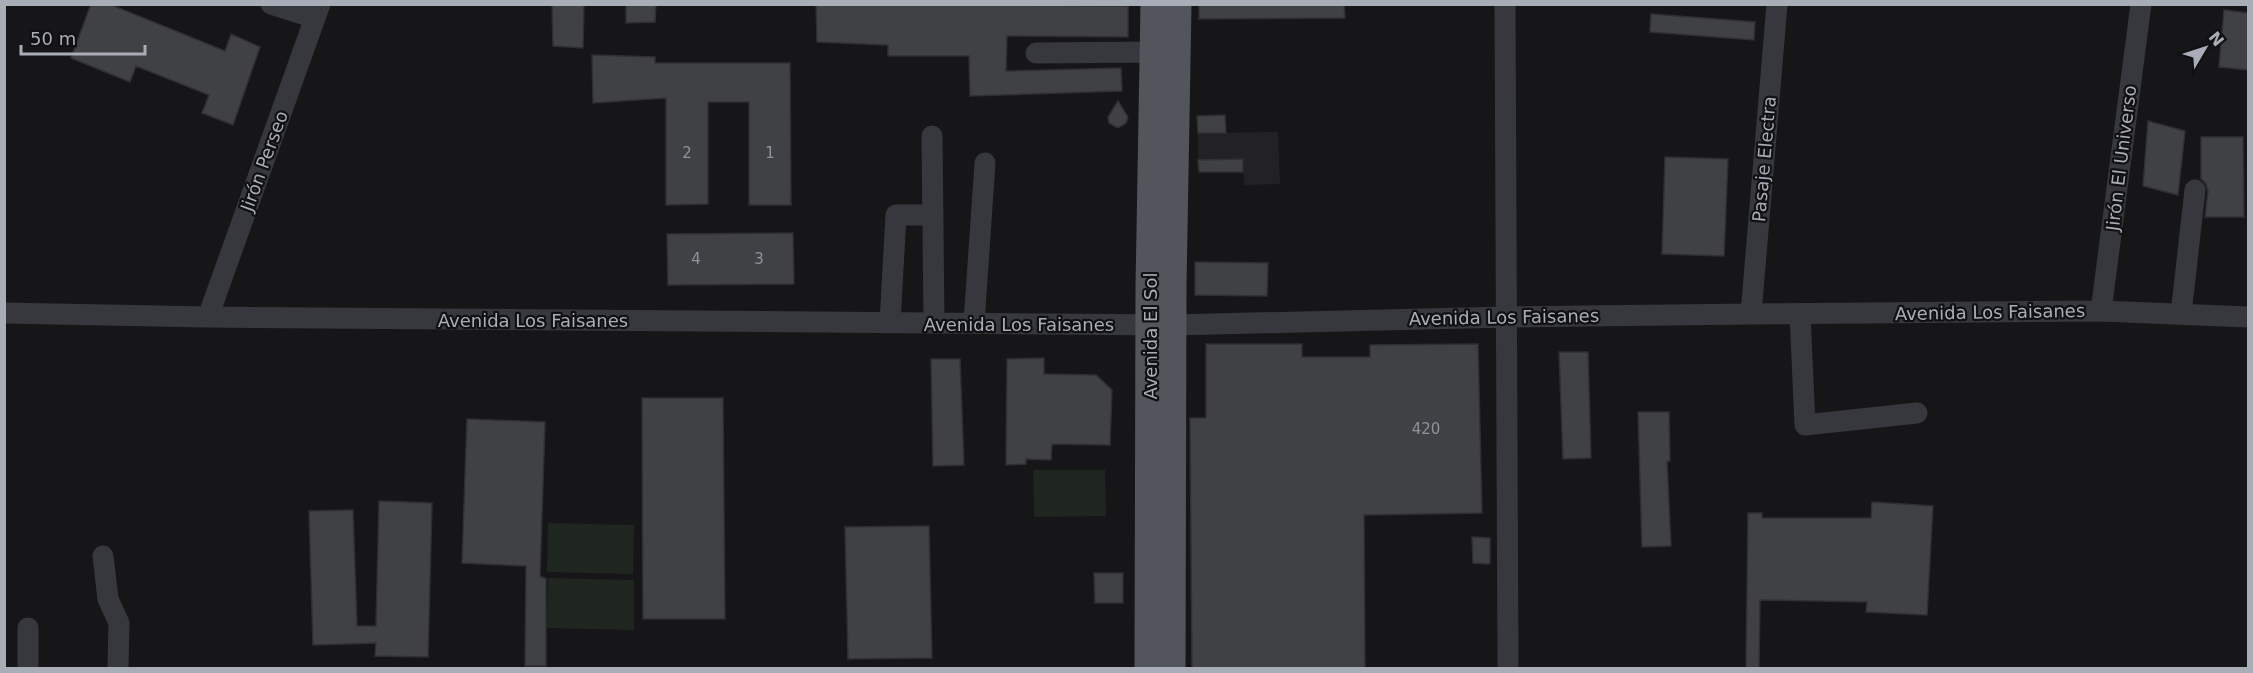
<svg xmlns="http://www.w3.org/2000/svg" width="2253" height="673" viewBox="0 0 2253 673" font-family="'DejaVu Sans',sans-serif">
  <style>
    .built { fill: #222225 }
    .green { fill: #1e261f }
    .building { fill: #404145; stroke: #303034; stroke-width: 1.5 }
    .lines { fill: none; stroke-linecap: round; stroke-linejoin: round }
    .minor { stroke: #37383d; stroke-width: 21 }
    .major { stroke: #53555c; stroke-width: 27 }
    .labels { text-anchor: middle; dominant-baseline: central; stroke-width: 4.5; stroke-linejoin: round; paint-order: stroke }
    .number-label { font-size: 15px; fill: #8e929b }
    .street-label { font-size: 18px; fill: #a8adb8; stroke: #111113 }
  </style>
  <rect width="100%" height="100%" fill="#161618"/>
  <!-- built -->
  <path class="built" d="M1278 132 1280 184 1244 185 1243 159 1198 160V133Z"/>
  <!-- green -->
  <path class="green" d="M1033 470H1105L1106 516 1034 517Z
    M548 523 634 525 633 574 547 572Z
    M548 578 634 580V630L547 628Z"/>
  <!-- building -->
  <path class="building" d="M91 4H109L225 51 231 34 260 47 233 125 202 113 209 95 136 66 130 82 71 58Z
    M552 4H584L583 48 553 46Z
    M626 4H656L655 22 626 23Z
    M816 4 1128 6V37L1007 36 1006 71 1121 68 1122 91 970 96 969 56H888V45L817 42Z
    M1199 4H1344L1345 18 1199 19Z
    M2224 10 2248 13V70L2219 67Z
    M1651 14 1755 22 1754 40 1650 32Z
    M592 55 655 57V63H790L791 205H749V102H708V204L666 205V98L593 103Z
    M1118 101 1128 117 1126 123 1118 128 1109 123 1108 117Z
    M1225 115 1226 133H1198L1197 116Z
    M2148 121 2185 131 2178 195 2143 186Z
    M2201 137H2243L2244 217H2205L2208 191 2206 184 2201 179Z
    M1665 157 1728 159 1724 256 1662 254Z
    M1243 159V172H1199L1198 160Z
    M793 233 794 284 668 285 667 234Z
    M1195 262 1268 263 1267 296 1195 295Z
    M1206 344H1302V357H1370V345L1478 344 1482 513 1364 515 1365 669H1192L1190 418H1206Z
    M1559 352H1588L1591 458 1563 459Z
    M1044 358V374L1096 375 1112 390 1110 445 1052 444 1051 460 1026 459V464L1006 465 1007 359Z
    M931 359H960L964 465 933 466Z
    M642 398H723L725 619H643Z
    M1638 412H1669L1670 461H1667L1671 546 1642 547Z
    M467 419 545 422 540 576 546 579V666H525L526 566 462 563Z
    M379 501 432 503 428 657 375 656 376 643 313 645 309 511 353 510 357 626H376Z
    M1872 502 1933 506 1927 615 1866 612 1867 602 1760 600 1759 668H1746L1748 513H1762V518H1871Z
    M929 526 932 658 848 659 845 527Z
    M1472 537 1490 538V564L1473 563Z
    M1094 573H1123V603H1095Z"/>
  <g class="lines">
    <!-- minor -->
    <path class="minor" d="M271 4 315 18
      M1505 4 1508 668
      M1036 53 1153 52
      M932 136 934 323
      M2101 311 2141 4
      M4 313 208 317 1173 325 1506 317 1751 314 2101 311 2248 317
      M1751 314 1777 4
      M1800 314 1805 425 1917 413
      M2181 314 2195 190
      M208 317 320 4
      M890 323 896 215H933
      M974 323 985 163
      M103 556 108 599 119 623 118 668
      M28 668V628"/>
    <!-- major -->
    <path class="major" d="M1148 668 1149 287 1154 4
      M1172 668 1173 287 1178 4"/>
  </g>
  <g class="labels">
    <!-- number labels -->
    <g class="number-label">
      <text x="687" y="153">2</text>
      <text x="770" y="153">1</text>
      <text x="696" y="259">4</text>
      <text x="759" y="259">3</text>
      <text x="1426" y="429">420</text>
    </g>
    <!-- street labels -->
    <g class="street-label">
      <text transform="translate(2121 158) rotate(-83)">Jirón El Universo</text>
      <text transform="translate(1764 159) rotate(-85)">Pasaje Electra</text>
      <text transform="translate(264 161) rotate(-70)">Jirón Perseo</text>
      <text transform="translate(1990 312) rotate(-1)">Avenida Los Faisanes</text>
      <text transform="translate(1504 317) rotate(-1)">Avenida Los Faisanes</text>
      <text x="533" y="320">Avenida Los Faisanes</text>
      <text x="1019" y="324">Avenida Los Faisanes</text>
      <text transform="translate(1150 336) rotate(-90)">Avenida El Sol</text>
    </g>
  </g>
  <!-- border -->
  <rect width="2253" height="673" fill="none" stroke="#a8adb8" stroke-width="12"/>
  <!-- north arrow -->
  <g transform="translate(2205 48) rotate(51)" stroke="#111113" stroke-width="4.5" paint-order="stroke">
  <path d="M0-4.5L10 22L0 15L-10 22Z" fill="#a8adb8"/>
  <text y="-9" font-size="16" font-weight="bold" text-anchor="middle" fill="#a8adb8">N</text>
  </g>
  <!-- scale -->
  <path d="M21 45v9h124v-9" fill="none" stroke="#a8adb8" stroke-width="3"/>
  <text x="30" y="45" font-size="18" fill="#a8adb8" stroke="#111113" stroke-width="4.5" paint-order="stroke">50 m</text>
</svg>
